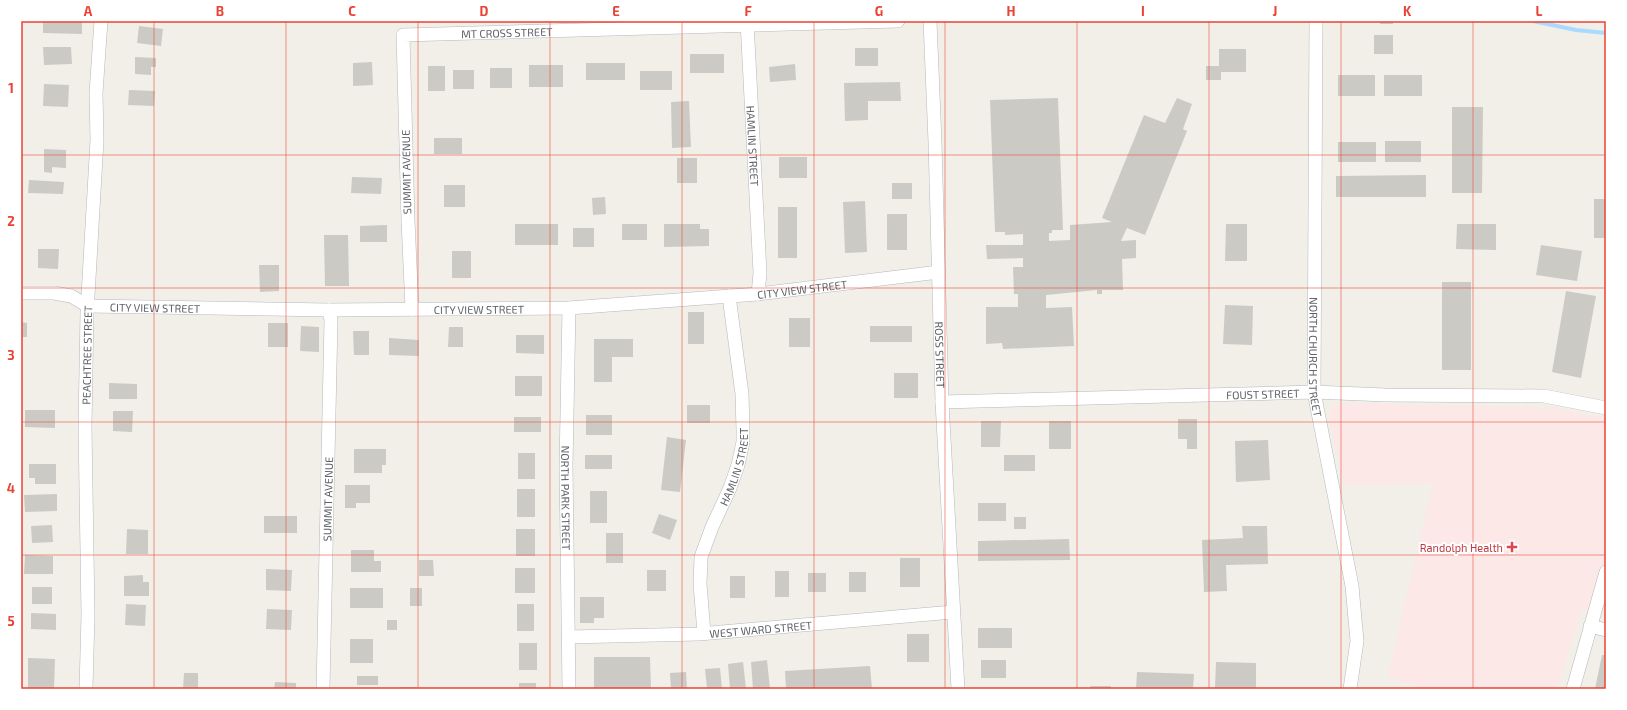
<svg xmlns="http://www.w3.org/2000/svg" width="1627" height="710" viewBox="0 0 1627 710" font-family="'Exo 2',sans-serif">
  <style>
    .medical { fill: #fce8e6 }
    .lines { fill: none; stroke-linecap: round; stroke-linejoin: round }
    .stream { stroke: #aadaff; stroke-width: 4 }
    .building { fill: #cccac5 }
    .minor-casing { stroke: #b5b8bc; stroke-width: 14 }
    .minor { stroke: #fff; stroke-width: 13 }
    .grid { fill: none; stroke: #ea4335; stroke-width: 1; stroke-opacity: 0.55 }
    .health-dot { fill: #e0444e; stroke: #fff; stroke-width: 1.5 }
    .labels { text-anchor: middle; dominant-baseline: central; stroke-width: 4; stroke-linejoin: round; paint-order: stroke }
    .street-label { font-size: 11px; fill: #5f6368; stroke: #fff }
    .health-label { font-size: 11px; fill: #be3a42; stroke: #fff; text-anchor: end }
    .neatline { fill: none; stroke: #ea4335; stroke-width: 1.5 }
    .grid-label { font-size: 13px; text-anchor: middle; font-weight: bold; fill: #ea4335 }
  </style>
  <rect width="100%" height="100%" fill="#f1efe8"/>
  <!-- medical -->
  <path class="medical" d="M1345 403 1556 408 1606 419V615L1582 609 1557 689H1426L1388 677 1433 483 1344 485 1329 419 1330 410 1336 404Z"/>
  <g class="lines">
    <!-- stream -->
    <path class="stream" d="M1533 21 1576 30 1606 33"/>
  </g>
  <!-- building -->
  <path class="building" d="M43 21H82V34L43 33Z
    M1380 21H1393V24H1380Z
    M139 26 163 29 161 46 137 43Z
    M1374 35H1393V54H1374Z
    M43 47H71L72 64 44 65Z
    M855 48H878V66H855Z
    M1219 49H1246V72H1221V80H1206V66H1219Z
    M690 54H724V73H690Z
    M135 57 156 58V67H151V75L135 74Z
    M372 62 373 85 353 86V63Z
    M586 63H625V80H586Z
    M795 64 796 80 770 82 769 67Z
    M529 65H563V87H529Z
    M428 66H445V91H428Z
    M490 68H512V88H490Z
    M453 70H474V89H453Z
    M640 71H672V90H640Z
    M1338 75H1375V96H1338Z
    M1384 75H1422V96H1384Z
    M900 82 901 101H868V120L845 121 844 83Z
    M44 84 69 85 68 107 43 106Z
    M129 90 155 91 154 106 128 105Z
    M1058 98 1063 230H1052V233H1049V241L1070 240V225L1112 222 1102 218 1144 115 1165 123 1177 98 1192 104 1183 129 1187 131 1145 235 1127 228 1121 241 1136 240V258L1122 259 1123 290H1102V294H1097V290L1046 295V308L1072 307 1074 346 1003 349 1002 343 986 344V307H1018V294H1014L1013 267H1023V258L987 259 986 245H1023V234L1005 235V232H995L990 100Z
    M689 101 691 147 672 148 671 102Z
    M1452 107H1483L1482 193H1452Z
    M434 138H462V154H434Z
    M1385 141H1421V162H1385Z
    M1338 142H1376V162H1338Z
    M44 149 66 150V168L52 167V173L44 172Z
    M779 157H807V178H779Z
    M677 158H697V183H677Z
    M1426 175V197H1336V176Z
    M352 177 382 178 381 194 351 193Z
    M29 180 64 182 63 194 28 193Z
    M892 183H912V199H892Z
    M444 185H465V207H444Z
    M605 197 606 214 593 215 592 198Z
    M1594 199H1606V238H1594Z
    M865 201 867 252 845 253 843 202Z
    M778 207H797V258H778Z
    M887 214H907V250H887Z
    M515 224H558V245H515Z
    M622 224H647V240H622Z
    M664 224H700V229H709V246L664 247Z
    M1226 224H1247V261H1225Z
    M1457 224H1496V250L1456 249Z
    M387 225V242H360V226Z
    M573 228H594V247H573Z
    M324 235H348L349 286H325Z
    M1541 245 1582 251 1577 281 1536 275Z
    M38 249H59L58 269 38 268Z
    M452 251H471V278H452Z
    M259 265H279V291L260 292Z
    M1442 282H1471V370H1442Z
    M1566 291 1596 296 1581 378 1552 372Z
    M1225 305 1253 306 1252 345 1223 344Z
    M688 312H704V344H688Z
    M789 318H810V347H789Z
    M21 322 27 323V337H21Z
    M268 323H288V347H268Z
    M301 326 319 327V352L300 351Z
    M870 326H912V342H870Z
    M449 327H463V347H448Z
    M353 331H369V355H354Z
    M516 335H544V354L516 353Z
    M389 338 419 340V356L389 355Z
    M594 339H633V357H612V382H594Z
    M894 373H918V398H894Z
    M515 376H542V396H515Z
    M109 383 137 384V399H109Z
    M687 405H710V423H687Z
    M25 410H55V428L25 427Z
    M113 411H133L132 432 113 431Z
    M586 415H612V435H586Z
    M514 417H541V432H514Z
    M1178 419H1197V449H1187V439H1178Z
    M981 421H1001L1000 447H981Z
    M1049 421H1071V449H1049Z
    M667 437 686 440 680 492 661 490Z
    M1268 440 1270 480 1236 482 1235 441Z
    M354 449H386V465H382V473H354Z
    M518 453H535V479H518Z
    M585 455H612V469H585Z
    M1004 455H1035V471H1004Z
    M29 464H56V484H35V478H29Z
    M345 485H370V503H356V508H345Z
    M517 489H535V517H517Z
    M590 491H607V523H590Z
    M57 494V511L25 512 24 495Z
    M978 503H1006V521H978Z
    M659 514 677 520 670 540 652 533Z
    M264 516H297V533H264Z
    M1014 517H1026V529H1014Z
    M52 525 53 542 32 543 31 526Z
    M1242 526H1267L1268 564 1226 565 1227 591 1204 592 1202 540 1243 538Z
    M127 529 148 530V554H126Z
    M516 529H535V556H516Z
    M606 533H623V563H606Z
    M1069 539 1070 560 978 561V541Z
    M351 550H374V561H381V572H351Z
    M25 555 53 556V574H24Z
    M900 558H920V587H900Z
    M419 560H433L434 576H419Z
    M515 568H535V593H515Z
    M266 569 292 570 291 591 266 590Z
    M647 570H666V591H647Z
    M775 571H789V597H775Z
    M849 572H866V592H849Z
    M808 573H826V592H808Z
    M143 575V582H149V596H124V576Z
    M730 576H745V598H730Z
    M32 587H52V604H32Z
    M350 588H383V608H350Z
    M410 588H422V606H410Z
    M580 597H604V618H594V623H580Z
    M126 604 146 605 145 626 125 625Z
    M517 604H534V631H517Z
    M267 609 292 610 291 630 266 629Z
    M31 613 56 614V630L31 629Z
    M387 620H397V630H387Z
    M978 628H1012V648H978Z
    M907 634H929V662H907Z
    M350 639H373V663H350Z
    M519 643H537V670H519Z
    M1602 655H1606V689H1595Z
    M594 657H650L651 689H594Z
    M28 658 55 659 54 689H28Z
    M767 660 770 689H753L751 662Z
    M981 660H1006V678H981Z
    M743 662 746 689H730L728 664Z
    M1216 662 1256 663V689H1215Z
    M870 666 872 689H786L785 671Z
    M720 668 722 689H707L705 669Z
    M686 672 687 689H671L670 673Z
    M1137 672 1194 674 1193 689H1136Z
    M184 673H198V689H183Z
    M357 676H378V685H357Z
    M275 682 296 683V689H274Z
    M519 683H536V689H519Z
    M1090 686H1111V689H1090Z
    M401 687H415V689H401Z"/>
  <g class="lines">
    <defs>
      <g id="minor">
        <path id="s1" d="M747 21 760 273 758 294"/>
        <path id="s2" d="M930 21 935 142 942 402 958 689"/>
        <path id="s3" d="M1316 21 1314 392 1352 586 1357 641 1350 689"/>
        <path id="s4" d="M21 293H54L71 296 88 306 329 310 569 308 758 294 939 272"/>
        <path id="s5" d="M569 308 566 466 569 689"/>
        <path id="s6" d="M412 309 408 220 403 35 898 21"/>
        <path id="s7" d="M942 402 1314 392 1385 395 1544 396 1606 408"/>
        <path d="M1590 626 1606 630"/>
        <path id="s8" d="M704 633 700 584 701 557 712 527 730 488 738 465 743 442V430L742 394 729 296"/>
        <path id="s9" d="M569 637 699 634 953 612"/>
        <path id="s10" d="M86 689 88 615 85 426 87 313 97 140 96 93 101 21"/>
        <path id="s11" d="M323 689 331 320 329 310"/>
        <path d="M1573 689 1606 572"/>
      </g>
    </defs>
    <!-- minor casing -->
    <use href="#minor" class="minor-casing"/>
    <!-- minor -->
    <use href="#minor" class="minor"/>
  </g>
  <!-- grid -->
  <path class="grid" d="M154 21V689M286 21V689M418 21V689M550 21V689M682 21V689M814 21V689M945 21V689M1077 21V689M1209 21V689M1341 21V689M1473 21V689M21 155H1606M21 288H1606M21 422H1606M21 555H1606"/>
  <!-- markers -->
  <path class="health-dot" d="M1510 541h4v4h4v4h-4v4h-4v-4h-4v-4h4z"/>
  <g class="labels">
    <!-- street labels -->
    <g class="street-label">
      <text stroke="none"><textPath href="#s6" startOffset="378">MT CROSS STREET</textPath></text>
      <text stroke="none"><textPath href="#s1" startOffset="125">HAMLIN STREET</textPath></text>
      <text transform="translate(406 172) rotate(-91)">SUMMIT AVENUE</text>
      <text stroke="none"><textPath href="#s4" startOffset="785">CITY VIEW STREET</textPath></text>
      <text stroke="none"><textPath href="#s4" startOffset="137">CITY VIEW STREET</textPath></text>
      <text stroke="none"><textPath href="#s4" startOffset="461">CITY VIEW STREET</textPath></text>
      <text stroke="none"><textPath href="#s10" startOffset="334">PEACHTREE STREET</textPath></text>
      <text stroke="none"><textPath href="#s2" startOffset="334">ROSS STREET</textPath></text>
      <text stroke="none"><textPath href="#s3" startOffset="336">NORTH CHURCH STREET</textPath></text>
      <text stroke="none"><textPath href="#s7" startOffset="321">FOUST STREET</textPath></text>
      <text stroke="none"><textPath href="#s8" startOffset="173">HAMLIN STREET</textPath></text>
      <text stroke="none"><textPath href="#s5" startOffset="190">NORTH PARK STREET</textPath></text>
      <text stroke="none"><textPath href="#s11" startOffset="190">SUMMIT AVENUE</textPath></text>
      <text stroke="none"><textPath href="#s9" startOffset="192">WEST WARD STREET</textPath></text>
    </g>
    <!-- health labels -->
    <g class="health-label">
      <text x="1503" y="547">Randolph Health</text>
    </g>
  </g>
  <!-- border -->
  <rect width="1627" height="710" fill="none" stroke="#ffffff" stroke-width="44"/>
  <rect x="22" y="22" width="1583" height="666" class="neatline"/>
  <g class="grid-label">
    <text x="88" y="16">A</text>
    <text x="220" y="16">B</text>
    <text x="352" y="16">C</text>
    <text x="484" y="16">D</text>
    <text x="616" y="16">E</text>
    <text x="748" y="16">F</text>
    <text x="879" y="16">G</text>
    <text x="1011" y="16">H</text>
    <text x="1143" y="16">I</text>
    <text x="1275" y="16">J</text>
    <text x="1407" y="16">K</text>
    <text x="1539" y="16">L</text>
    <text x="11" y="93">1</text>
    <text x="11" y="226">2</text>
    <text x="11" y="360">3</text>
    <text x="11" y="493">4</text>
    <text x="11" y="626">5</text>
  </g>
</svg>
